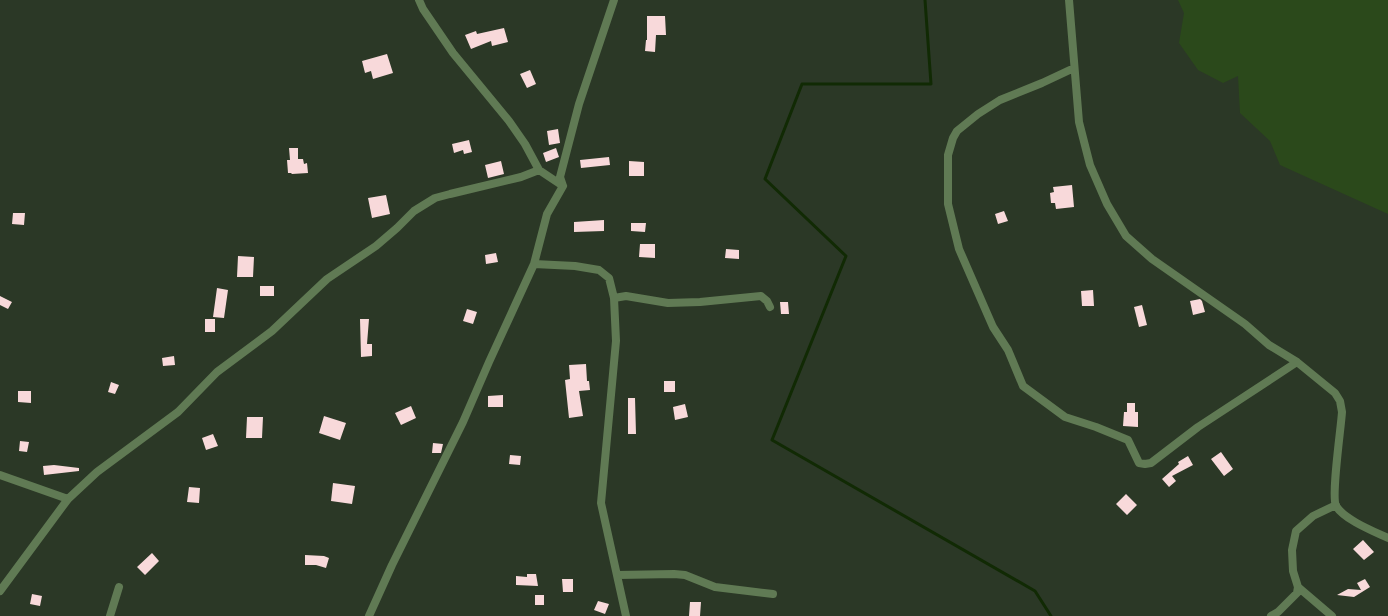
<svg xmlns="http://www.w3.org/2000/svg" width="1388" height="616" viewBox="0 0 1388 616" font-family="'Fira Sans Condensed',sans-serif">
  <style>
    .green { fill: #2b491b }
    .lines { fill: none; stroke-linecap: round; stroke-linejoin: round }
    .stream { stroke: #112a04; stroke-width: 3 }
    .building { fill: #f8d9da }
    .street { stroke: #607a54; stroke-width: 8 }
  </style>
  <rect width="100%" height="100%" fill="#2b3826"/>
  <!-- green -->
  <path class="green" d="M1178 0H1388V214L1280 165 1270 141 1240 113 1238 76 1223 83 1198 70 1179 43 1184 13Z"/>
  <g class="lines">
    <!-- stream -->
    <path class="stream" d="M925 0 931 84H802L765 179 846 256 772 440 1035 591 1051 616"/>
  </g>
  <!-- building -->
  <path class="building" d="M647 16H665L666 35H656L655 52 645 51 646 40H647Z
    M504 28 508 42 492 46 491 41 471 49 465 35 476 31 477 34Z
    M387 54 393 73 373 79 371 71 365 73 362 61Z
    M530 70 536 84 527 88 520 74Z
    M558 129 560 143 549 145 547 131Z
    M469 140 472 152 464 154 463 150 454 153 452 144Z
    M289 148H298V159H303L304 164 307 163 308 173 292 174 291 173H288L287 160H290Z
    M556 148 559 157 546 162 543 153Z
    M609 157 610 165 581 168 580 160Z
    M501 161 504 174 488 178 485 165Z
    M629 161 644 162V176H629Z
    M1072 185 1074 207 1056 209 1055 203H1051L1050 193 1054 192 1053 187Z
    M386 195 390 214 372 218 368 198Z
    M1004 211 1008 221 998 224 995 214Z
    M13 213H25L24 225 12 224Z
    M604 220V231L574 232V222Z
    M631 223H646L645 232 631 231Z
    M640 244H655V258L639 257Z
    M726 249 739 250V259L725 258Z
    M496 253 498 262 486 264 485 255Z
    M238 256 254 257 253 277H237Z
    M260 286H274V296H260Z
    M217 288 228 290 224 318 213 317Z
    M1093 290 1094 306H1082L1081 291Z
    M0 296 12 302 8 309 0 305Z
    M1200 299 1202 301 1205 312 1193 315 1190 301Z
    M780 302H788L789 314H781Z
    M1142 305 1147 325 1139 327 1134 307Z
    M467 309 477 312 473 324 463 321Z
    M205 319H215V332H205Z
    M360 319H369L367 344H372V356L361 357Z
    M174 356 175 365 163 366 162 358Z
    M586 364 587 381H589L590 390 579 391 583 416 569 418 565 380 570 379 569 365Z
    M664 381H675V392H664Z
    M111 382 119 385 115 394 108 392Z
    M18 391H31V403L18 402Z
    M503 395V407H488V396Z
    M628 398H635L636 434H628Z
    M1127 403H1135V412H1138V427L1123 426 1124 412H1127Z
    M685 404 688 417 675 420 673 407Z
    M411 406 416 418 401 425 395 413Z
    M324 416 346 423 340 440 319 433Z
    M247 417H263L262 438H246Z
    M213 434 218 446 206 450 202 438Z
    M20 441 29 442 27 452 19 451Z
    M433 443 443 444 441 453H432Z
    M1221 452 1233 469 1224 476 1211 459Z
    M510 455 521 456 520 465 509 464Z
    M1188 456 1193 465 1172 476 1176 481 1169 487 1162 479 1179 464 1178 462Z
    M54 465 79 468V471L44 475 43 466Z
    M333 483 355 486 352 504 331 501Z
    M189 487 200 488 199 503 187 502Z
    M1126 494 1137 505 1127 515 1116 504Z
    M1363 540 1374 552 1364 560 1353 549Z
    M152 553 159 561 145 575 137 567Z
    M305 555 324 556 329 558 326 568 316 565H305Z
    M527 574H536L538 586 516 585V576L527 577Z
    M562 579H573V592H563Z
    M1365 579 1370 587 1354 597 1337 595 1348 589 1361 590 1357 583Z
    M32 594 42 596 40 606 30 604Z
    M535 595H544V605H535Z
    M598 601 609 604 605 614 594 610Z
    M690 602H701L700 616H689Z"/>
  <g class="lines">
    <!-- street -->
    <path class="street" d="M419 0 423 9 453 53 509 121 525 144 539 170 563 186
      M1069 0 1079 122 1090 165 1107 204 1126 236 1152 259 1245 324 1269 345 1297 362 1335 393 1340 401 1342 412C1341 428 1331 496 1336 506 1345 520 1373 531 1388 538
      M1074 68 1042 83 1000 100 978 114 957 131 953 138 948 155V204L959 249 993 327 1008 350 1023 386 1065 417 1096 427 1128 440 1139 463 1145 464 1151 463 1198 427 1297 362
      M534 264 575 266 599 270 609 278 614 298 616 341 601 503 626 616
      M614 298 626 296 668 303 700 302 761 296 767 301 770 307
      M0 475 68 499
      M618 575 674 574 685 575 715 587 773 594
      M1298 587 1332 616
      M0 591 68 499 97 472 178 412 217 372 272 331 327 279 376 246 397 228 414 211 435 198 450 194 521 177 539 170
      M110 616 119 587
      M369 616 392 565 463 422 489 362 534 264 547 214 563 186 560 177 579 104 614 0
      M1271 616 1278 612 1297 593 1298 587 1293 571 1292 550 1296 531 1313 516 1336 505"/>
  </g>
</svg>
